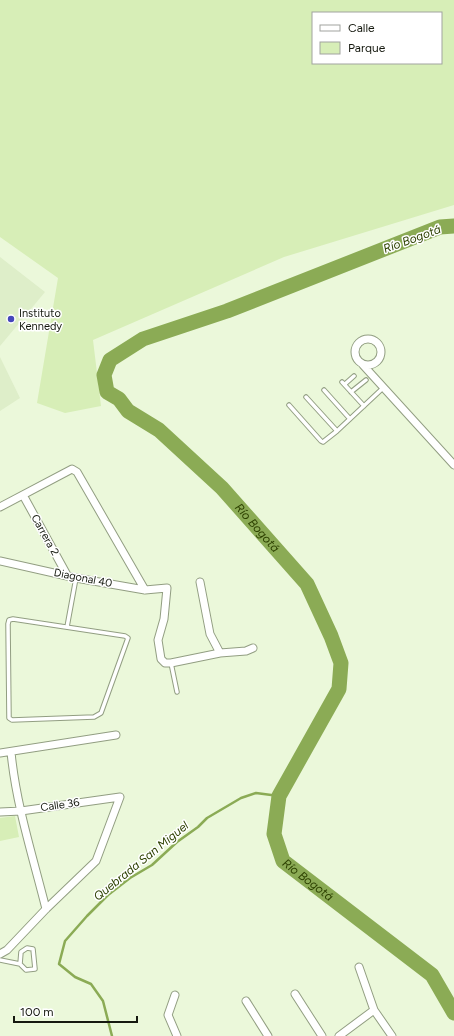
<svg xmlns="http://www.w3.org/2000/svg" width="454" height="1036" viewBox="0 0 454 1036" font-family="Figtree,sans-serif">
  <style>
    .built { fill: #deeec9 }
    .green { fill: #d7eeb7; fill-rule: evenodd }
    .lines { fill: none; stroke-linecap: round; stroke-linejoin: round }
    .stream { stroke: #8bab55; stroke-width: 2.5 }
    .river { stroke: #8bab55; stroke-width: 15 }
    .lane-casing { stroke: #929e82; stroke-width: 5.5 }
    .street-casing { stroke: #929e82; stroke-width: 9 }
    .lane { stroke: #fff; stroke-width: 3.5 }
    .street { stroke: #fff; stroke-width: 7 }
    .poi-dot { fill: #4546bb; stroke: #fff; stroke-width: 1.5 }
    .labels { text-anchor: middle; dominant-baseline: central; stroke-width: 3; stroke-linejoin: round; paint-order: stroke }
    .poi-label { font-size: 11px; fill: #15190f; stroke: #fff; text-anchor: start }
    .street-label { font-size: 11px; fill: #15190f; stroke: #fff }
    .water-label { font-size: 12px; font-style: italic; fill: #2d4100; stroke: #fff }
  </style>
  <rect width="100%" height="100%" fill="#ebf8da"/>
  <!-- built -->
  <path class="built" d="M0 257 45 292 0 346Z
    M0 357 20 398 0 411Z"/>
  <!-- green -->
  <path class="green" d="M0 0H454V205L284 257 93 340 101 406 65 413 37 403 58 278 0 237ZM313 13H441V63H313Z
    M15 816 19 837 0 841V818Z"/>
  <g class="lines">
    <!-- stream -->
    <path class="stream" d="M112 1036 103 1001 91 984 75 977 59 964 65 941 87 916 108 895 130 878 152 865 177 842 198 827 207 818 241 798 256 793 279 796"/>
    <!-- river -->
    <path class="river" id="s1" d="M454 226 440 227 227 311 143 339 110 360 104 375 107 392 119 399 128 411 159 430 222 488 307 584 331 636 341 663 339 689 279 796 274 834 283 861 432 975 454 1013"/>
    <defs>
      <path id="lane" d="M342 382 364 406
        M345 384 354 376
        M324 390 350 419
        M351 392 366 380
        M306 397 337 431
        M289 405 321 441 323 442 337 431 383 388
        M13 619 125 636 128 638 101 713 94 717 12 720 9 718 8 624 9 620Z
        M67 627 76 578
        M171 663 177 692
        M0 960 20 964 26 970 35 969 33 949 27 948 21 952 20 964"/>
      <path id="street" d="M355 352a13 13 0 1 1 26 0a13 13 0 1 1-26 0Z
        M363 365 454 465
        M23 495 67 575
        M0 507 72 469 77 472 145 590
        M0 561 76 578 145 590 167 588 164 619 158 640 161 659 165 663H171L220 653 246 651 253 648
        M200 582 210 634 220 653
        M11 752C16 805 33 857 46 909
        M0 753 116 735
        M0 812 21 811 120 797 96 861 46 909 7 950 0 954
        M359 967 374 1010 392 1036
        M295 994 322 1036
        M175 995 168 1015 177 1036
        M246 1001 268 1036
        M339 1036 374 1010"/>
    </defs>
    <!-- lane casing -->
    <use href="#lane" class="lane-casing"/>
    <!-- street casing -->
    <use href="#street" class="street-casing"/>
    <!-- lane -->
    <use href="#lane" class="lane"/>
    <!-- street -->
    <use href="#street" class="street"/>
  </g>
  <!-- markers -->
  <circle class="poi-dot" cx="11" cy="319" r="4"/>
  <g class="labels">
    <!-- poi labels -->
    <g class="poi-label">
      <text x="19" y="313">Instituto<tspan x="19" dy="13">Kennedy</tspan></text>
    </g>
    <!-- street labels -->
    <g class="street-label">
      <text transform="translate(45 535) rotate(61)">Carrera 2</text>
      <text transform="translate(83 578) rotate(11)">Diagonal 40</text>
      <text transform="translate(60 805) rotate(-8)">Calle 36</text>
    </g>
    <!-- water labels -->
    <g class="water-label">
      <text transform="translate(412 239) rotate(-20)">Río Bogotá</text>
      <text stroke="none"><textPath href="#s1" startOffset="608">Río Bogotá</textPath></text>
      <text transform="translate(141 861) rotate(-39)">Quebrada San Miguel</text>
      <text stroke="none"><textPath href="#s1" startOffset="1016">Río Bogotá</textPath></text>
    </g>
  </g>
  <!-- legend -->
  <rect x="312" y="12" width="130" height="52" fill="#ffffff" stroke="#a1a39f"/>
  <rect x="320" y="25" width="20" height="6" fill="#ffffff" stroke="#a1a39f"/>
  <text x="348" y="32" font-size="12" fill="#15190f">Calle</text>
  <rect x="320" y="42" width="20" height="12" fill="#d7eeb7" stroke="#a1a39f"/>
  <text x="348" y="52" font-size="12" fill="#15190f">Parque</text>
  <!-- scale -->
  <path d="M14 1016v6h123v-6" fill="none" stroke="#15190f" stroke-width="2"/>
  <text x="20" y="1016" font-size="12" fill="#15190f" stroke="#ffffff" stroke-width="3" paint-order="stroke">100 m</text>
</svg>
